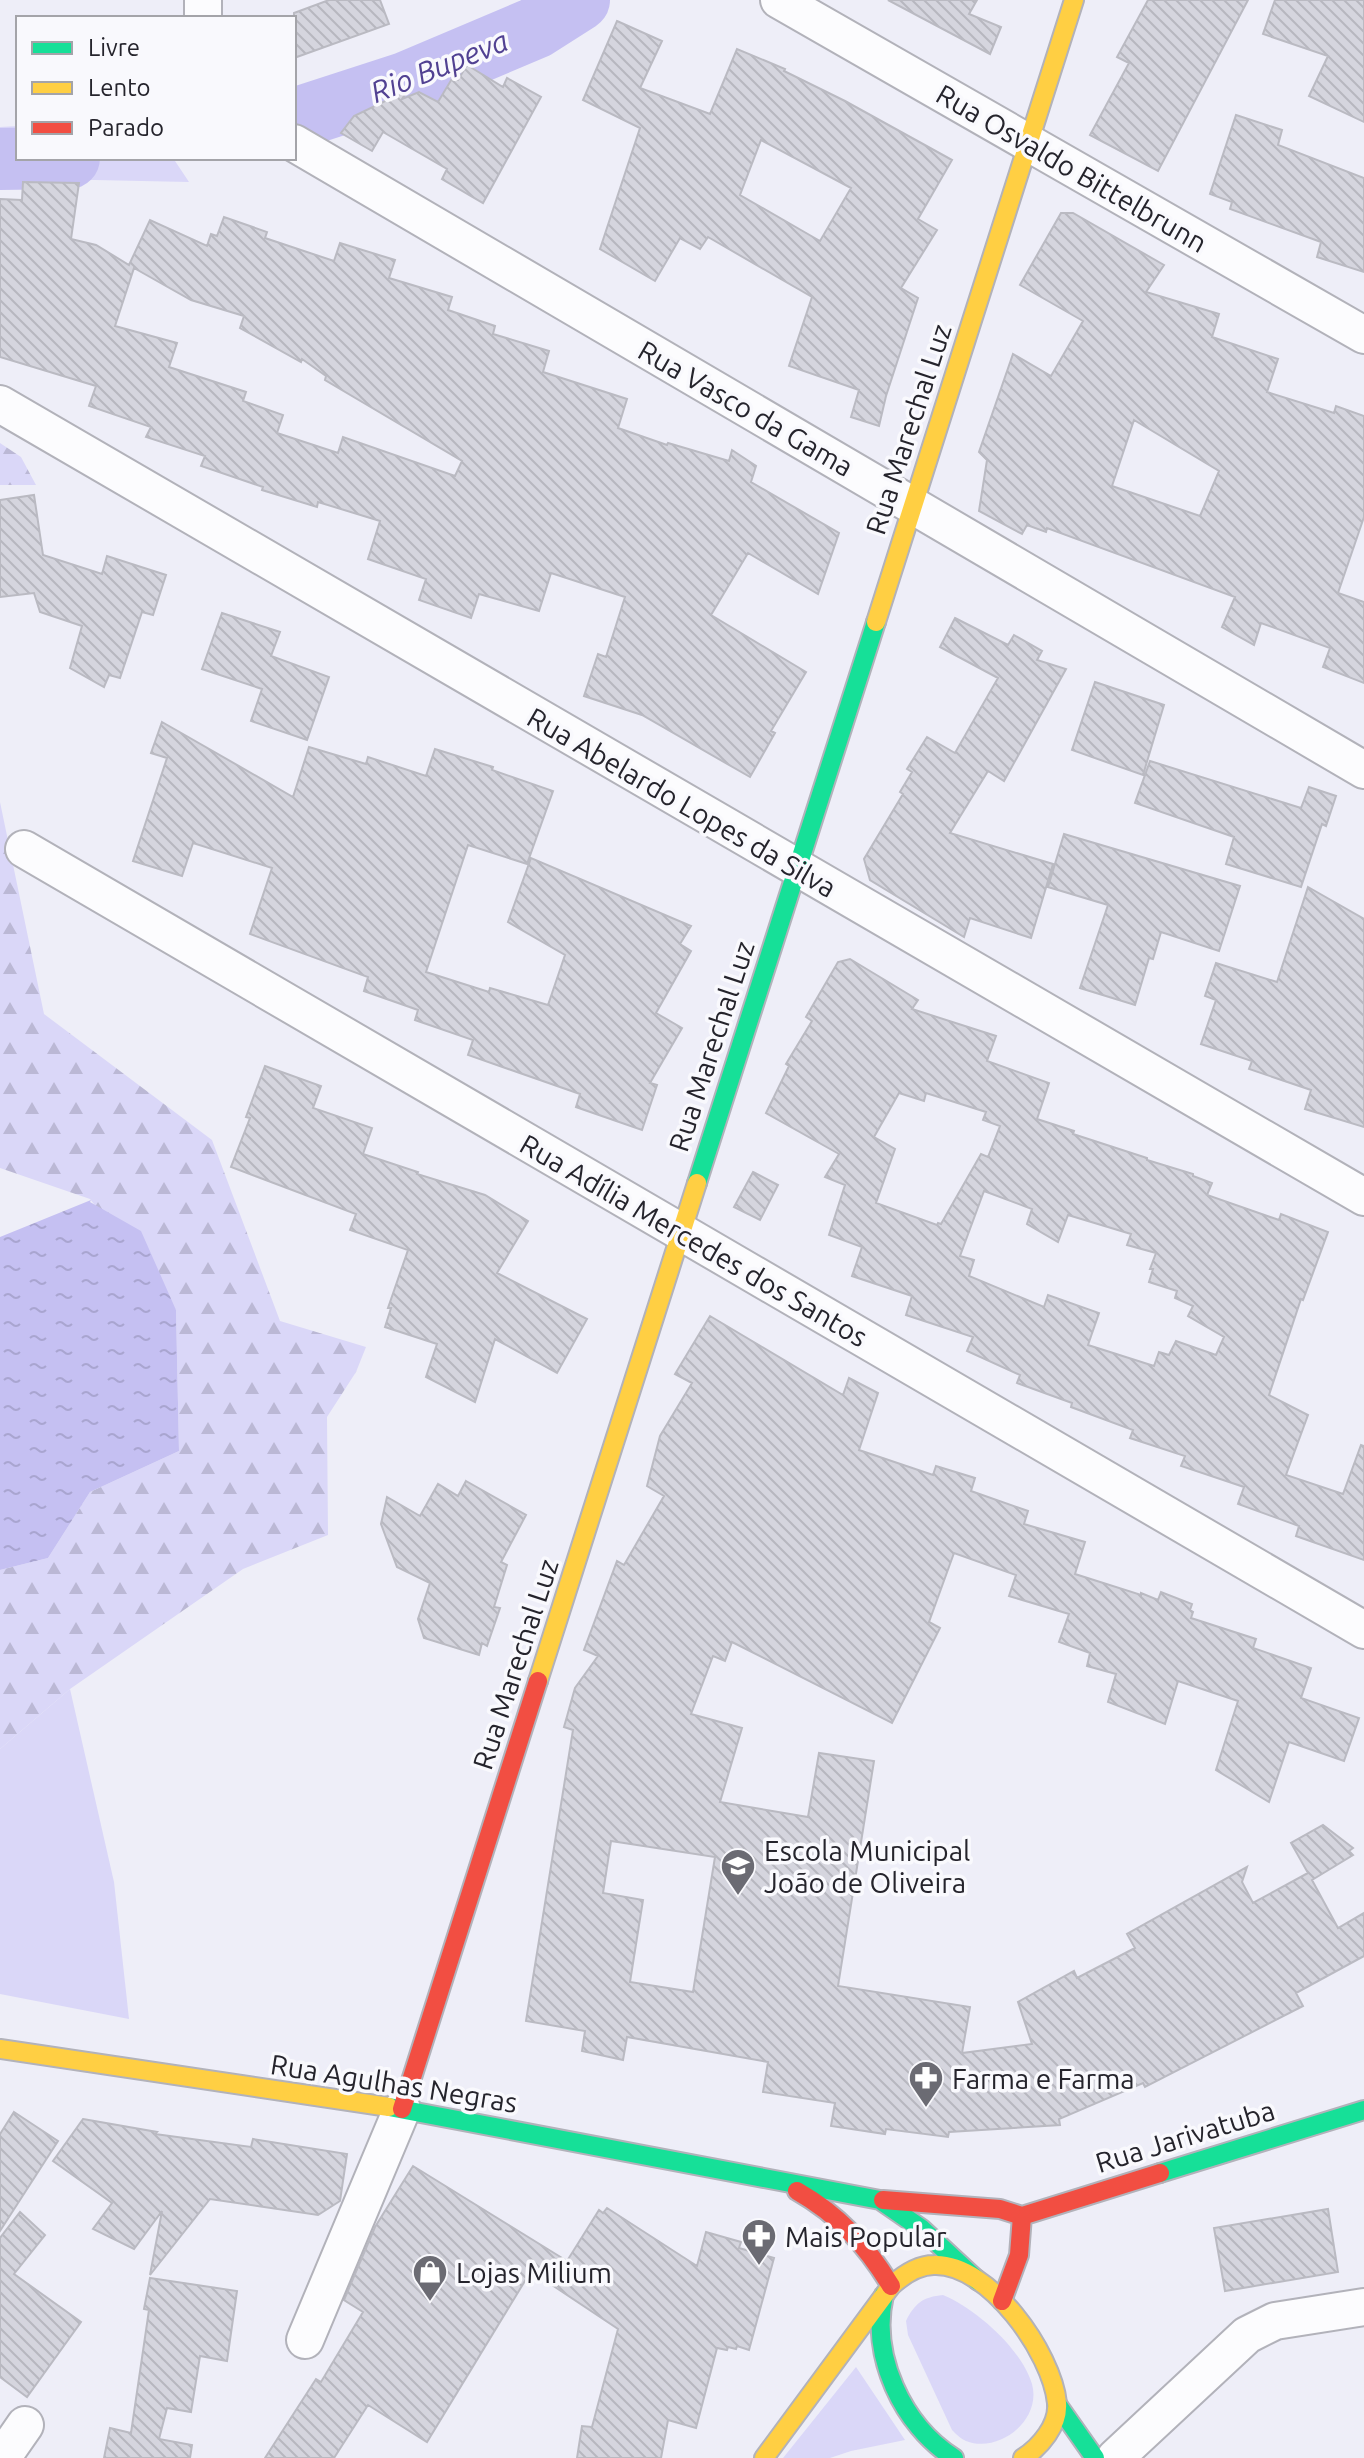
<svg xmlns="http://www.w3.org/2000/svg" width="1364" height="2458" viewBox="0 0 1364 2458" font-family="Ubuntu,sans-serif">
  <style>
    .green { fill: #dad7f8 }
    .forest { fill: url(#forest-firs) }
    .water { fill: url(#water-ripples) }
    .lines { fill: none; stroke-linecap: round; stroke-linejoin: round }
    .river { stroke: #c5c0f2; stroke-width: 62 }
    .building { fill: url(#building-back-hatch); stroke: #babac2; stroke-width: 2; fill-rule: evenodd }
    .street-casing { stroke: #b2b2ba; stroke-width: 40 }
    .fast-casing { stroke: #b2b2ba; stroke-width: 22 }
    .slow-casing { stroke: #b2b2ba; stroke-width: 22 }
    .jam-casing { stroke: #b2b2ba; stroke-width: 22 }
    .street { stroke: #fcfcfe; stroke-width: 36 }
    .fast { stroke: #16e098; stroke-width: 18 }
    .slow { stroke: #ffcf43; stroke-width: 18 }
    .jam { stroke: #f24e42; stroke-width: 18 }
    .labels { text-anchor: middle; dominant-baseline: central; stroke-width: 7; stroke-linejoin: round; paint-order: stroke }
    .street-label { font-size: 28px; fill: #25242c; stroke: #f9f9fd }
    .poi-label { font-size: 28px; fill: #25242c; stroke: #f9f9fd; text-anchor: start }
    .water-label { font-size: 30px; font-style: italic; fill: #514192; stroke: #f9f9fd }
  </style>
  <defs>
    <pattern id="forest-firs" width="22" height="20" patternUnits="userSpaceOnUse" patternTransform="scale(2)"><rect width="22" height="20" fill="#dad7f8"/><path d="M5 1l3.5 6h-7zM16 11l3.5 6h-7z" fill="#bbb8d5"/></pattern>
    <pattern id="water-ripples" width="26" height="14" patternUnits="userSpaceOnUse" patternTransform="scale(2)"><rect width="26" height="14" fill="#c5c0f2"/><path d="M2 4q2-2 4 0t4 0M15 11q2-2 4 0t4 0" fill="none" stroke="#a9a5d0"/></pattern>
    <pattern id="building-back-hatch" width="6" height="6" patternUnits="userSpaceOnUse" patternTransform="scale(2)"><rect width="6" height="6" fill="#d5d5de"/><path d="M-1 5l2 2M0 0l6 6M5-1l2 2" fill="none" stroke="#b7b7bf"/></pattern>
  </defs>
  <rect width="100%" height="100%" fill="#eeeef8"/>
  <!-- green -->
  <path class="green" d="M18 126V158H173L189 182 0 178V127Z
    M70 1689 114 1882 129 2019 0 1994V1749Z
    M943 2295C975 2308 1022 2349 1032 2384 1042 2420 999 2454 966 2441 961 2439 956 2434 952 2430L908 2335 906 2321C915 2303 923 2297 943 2295Z
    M856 2367 905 2440 851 2451 830 2458H783Z"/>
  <!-- forest -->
  <path class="forest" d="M0 443 21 457 36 485H0Z
    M0 802 44 1014 212 1140 280 1321 366 1347 356 1372 327 1417 328 1535 243 1569 70 1689 0 1749V1570L48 1558 90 1492 179 1451 176 1310 90 1199 0 1168Z"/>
  <!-- water -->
  <path class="water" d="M91 1200 90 1202 141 1231 176 1310 179 1451 90 1492 48 1558 0 1570V1237Z"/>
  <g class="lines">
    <!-- river -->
    <path class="river" d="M294 119 405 83 535 28 579 0
      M0 159 69 158"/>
  </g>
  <!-- building -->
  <path class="building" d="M329 0H380L389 24 294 58V13Z
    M888 0H977L969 14 1001 27 990 54Z
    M1148 0H1248L1158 171 1090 135 1129 63 1117 57Z
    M1275 0H1364V122L1309 96 1328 56 1263 34Z
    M617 21 662 41 640 88 710 114 737 49 785 69 784 71 845 101 952 160 918 219 937 230 901 288 918 298 886 396 879 426 851 417 859 390 789 366 812 297 708 237 700 249 680 238 655 281 600 249 640 128 583 100ZM761 140 851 188 820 241 740 195Z
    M467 65 503 87 507 78 541 97 483 203 442 179 447 169 383 132 372 151 341 133 354 116 408 90 402 99 419 92 438 102 453 77 458 80Z
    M1236 115 1282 130 1278 145 1364 178V272L1317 257 1321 242 1230 209 1232 202 1210 194Z
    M23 182 79 183 71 239 96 245 129 265 150 220 207 246 211 234 217 236 224 217 267 232 265 238 334 261 340 243 395 260 389 278 452 297 448 310 495 326 493 334 549 351 543 372 627 399 618 428 667 445 668 443 729 461 732 450 756 466 751 482 839 533 818 594 748 553 711 615 806 672 771 731 775 733 750 777 642 715 584 696 598 654 606 657 625 597 551 573 539 611 479 594 471 618 419 600 426 579 368 559 380 521 318 502 317 507 262 490 263 487 201 466 205 456 146 437 151 427 89 406 96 386 0 357V199L22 200ZM134 268 191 300 244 316 240 328 301 362 302 359 326 376 325 380 462 461 455 476 343 437 338 453 277 433 283 415 243 401 246 392 169 367 177 343 115 326Z
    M1061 213H1073L1164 265 1146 292 1219 314 1212 337 1278 359 1267 392 1334 413 1336 406 1364 416V517L1338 593 1364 602V683L1323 667 1330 648 1261 623 1254 645 1222 627 1235 597 1047 528 1046 532 1027 525 1022 534 979 511 987 460 979 452 1013 354 1051 376 1083 321 1020 285ZM1134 420 1219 471 1200 516 1112 486Z
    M34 495 43 555 102 574 107 556 166 575 153 615 142 612 120 678 109 675 104 687 70 668 82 626 40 612 34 593 0 597V500Z
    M222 613 280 632 271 656 329 677 307 740 251 721 262 689 202 669Z
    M955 618 1008 645 1014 635 1042 651 1037 660 1066 669 1004 781 988 771 950 833 1053 864 1031 938 970 918 964 937 870 880 864 859 903 794 900 792 912 772 907 769 927 737 955 753 998 678 940 647Z
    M1095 682 1164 705 1143 775 1072 750Z
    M162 722 293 797 309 747 366 764 368 757 426 776 435 749 493 767 492 770 553 791 527 864 468 845 426 972 489 992 490 988 548 1005 565 955 508 922 531 858 691 926 680 944 691 951 656 1013 682 1028 650 1083 657 1085 642 1130 576 1107 580 1094 468 1055 473 1040 415 1020 418 1010 364 991 368 977 250 934 272 868 193 843 182 876 133 861 167 758 151 753Z
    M1150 761 1301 808 1309 787 1336 796 1326 826 1322 824 1301 887 1226 864 1234 837 1135 803Z
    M1064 834 1240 886 1219 951 1161 932 1153 959 1149 958 1135 1005 1080 988 1108 905 1048 887Z
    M1308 887 1364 919V1127L1305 1109 1311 1090 1249 1069 1252 1061 1201 1044 1216 1000 1205 996 1216 963 1277 982Z
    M850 959 918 1000 912 1009 996 1036 987 1061 1049 1083 1037 1119 1074 1131 1073 1134 1147 1158V1160L1193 1174V1176L1212 1183 1207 1195 1279 1220 1281 1214 1328 1232 1303 1300 1301 1299 1269 1395 1308 1415 1286 1475 1343 1494 1361 1445 1364 1446V1560L1296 1536 1299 1526 1238 1504 1244 1487 1181 1466 1185 1456 1130 1438 1133 1430 1071 1407 1072 1403 1017 1383 1020 1375 967 1351 973 1337 906 1315 912 1296 852 1276 862 1247 829 1235 845 1185 825 1177 839 1154 766 1113 789 1066 786 1064 812 1021 806 1017 838 962ZM899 1093 924 1101 926 1093 986 1112 983 1120 1000 1126 988 1157 981 1154 941 1224 938 1223 937 1225 876 1203 895 1149 874 1137ZM984 1191 1032 1209 1027 1224 1058 1242 1068 1215 1131 1234 1127 1245 1156 1253 1150 1269H1153L1149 1282 1177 1291 1175 1298 1193 1306 1188 1316 1224 1337 1216 1355 1176 1341 1169 1355 1159 1352 1154 1366 1088 1345 1099 1313 1048 1295 1044 1307 969 1276 974 1260 960 1256Z
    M265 1066 321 1086 313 1108 372 1128 363 1154 418 1172 417 1174 485 1195 528 1221 497 1273 587 1319 557 1373 495 1339 475 1402 426 1377 437 1344 385 1327 391 1308H388L408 1250 350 1230 356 1214 231 1167 250 1118 246 1117Z
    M753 1172 778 1185 760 1220 734 1207Z
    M710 1316 843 1395 849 1378 878 1393 859 1450 933 1475 936 1466 975 1478 971 1491 1028 1511 1024 1524 1085 1542 1075 1574 1141 1595V1593L1158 1600 1161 1592 1192 1604 1190 1610 1193 1612 1191 1618 1256 1639 1253 1648 1311 1668 1301 1698 1359 1718 1344 1761 1289 1742 1269 1802 1216 1770 1238 1701 1178 1681 1165 1724 1108 1702 1116 1674 1087 1666 1090 1653 1059 1642 1069 1614 1009 1596 1016 1575 954 1553 929 1622 940 1628 892 1723 732 1642 725 1661 713 1656 691 1714 742 1728 720 1802 808 1817 819 1753 874 1761 838 1986 970 2007 962 2053 1032 2044 1018 2002 1074 1971 1077 1978 1135 1948 1127 1934 1247 1867 1242 1882 1253 1903 1308 1873 1291 1843 1323 1825 1353 1848 1349 1851 1353 1855 1312 1880 1338 1928 1364 1913V1956L1296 1993 1303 2006 1145 2087 1143 2083 1059 2119 1060 2125 949 2132 948 2137 886 2129 885 2134 831 2126 835 2103 763 2092 768 2062 627 2037 623 2060 582 2051 585 2031 526 2021 573 1730 564 1727 575 1688 598 1656 584 1650 617 1561 624 1565 664 1496 647 1486 660 1436 692 1383 675 1374ZM611 1841 715 1857 693 1992 630 1982 643 1900 603 1893Z
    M466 1481 526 1515 501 1562 507 1565 494 1607 500 1608 487 1646 482 1643 479 1655 424 1638 418 1619 430 1583 397 1567 381 1524 387 1497 420 1516 438 1484 458 1496Z
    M14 2112 58 2141 0 2231V2134Z
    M83 2119 157 2132 155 2134 251 2147 253 2139 347 2154 340 2201 318 2215 210 2199 150 2275 162 2211 134 2249 93 2229 112 2203 53 2161Z
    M413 2166 567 2261 599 2210 603 2213 607 2208 697 2266 706 2232 741 2242 739 2248 774 2258 749 2350 737 2346 736 2349 728 2347 727 2350 717 2348 696 2428 668 2420 661 2458H577L582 2426 592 2427 618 2329 531 2271 427 2442 368 2405 334 2458H265L316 2379 321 2382 363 2312 344 2300 375 2227Z
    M1328 2209 1338 2272 1225 2291 1214 2228Z
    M20 2212 45 2235 14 2274 81 2322 27 2397 0 2377V2238Z
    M150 2278 237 2291 227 2361 200 2356 191 2412 167 2408 159 2439 192 2445 190 2458H104L110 2428 131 2433 149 2310 144 2309Z"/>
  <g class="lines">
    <defs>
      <path id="street" d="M779 0 1364 335
        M203 18V0
        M294 143 1364 770
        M0 404 1364 1197
        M24 849 1364 1630
        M305 2340 402 2109
        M2 2458 25 2425
        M1115 2458 1247 2335 1275 2321 1364 2307"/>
      <path id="fast" d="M697 1183 876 622
        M389 2107 880 2200 922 2229 978 2281
        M1160 2173 1364 2110
        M884 2295C870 2355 902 2425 954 2458
        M1057 2404 1095 2458"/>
      <path id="slow" d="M876 622 1074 0
        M538 1681 697 1183
        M0 2049 389 2107
        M764 2458 891 2286C903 2275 917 2265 934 2265 989 2263 1052 2353 1057 2403 1059 2425 1040 2447 1023 2458"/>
      <path id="jam" d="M402 2109 538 1681
        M797 2191C839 2215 866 2245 891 2286
        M883 2200 1000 2209 1022 2216 1160 2173
        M1002 2301 1019 2255 1022 2216"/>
    </defs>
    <!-- street casing -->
    <use href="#street" class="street-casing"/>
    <!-- fast casing -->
    <use href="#fast" class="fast-casing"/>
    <!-- slow casing -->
    <use href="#slow" class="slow-casing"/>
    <!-- jam casing -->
    <use href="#jam" class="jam-casing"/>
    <!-- street -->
    <use href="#street" class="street"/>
    <!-- fast -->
    <use href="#fast" class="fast"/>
    <!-- slow -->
    <use href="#slow" class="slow"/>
    <!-- jam -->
    <use href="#jam" class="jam"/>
  </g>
  <!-- icons -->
  <defs>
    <symbol id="school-pin" viewBox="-11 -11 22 30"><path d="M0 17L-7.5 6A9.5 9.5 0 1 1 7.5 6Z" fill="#6b6b73" stroke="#f9f9fd"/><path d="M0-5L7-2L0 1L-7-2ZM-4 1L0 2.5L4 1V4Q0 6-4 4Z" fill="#fff"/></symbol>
    <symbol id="pharmacy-pin" viewBox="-11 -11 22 30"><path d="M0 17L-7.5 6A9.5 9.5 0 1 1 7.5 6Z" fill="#6b6b73" stroke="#f9f9fd"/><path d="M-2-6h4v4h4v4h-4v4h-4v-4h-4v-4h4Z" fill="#fff"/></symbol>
    <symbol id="shop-pin" viewBox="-11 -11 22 30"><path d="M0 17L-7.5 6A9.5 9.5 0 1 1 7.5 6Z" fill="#6b6b73" stroke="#f9f9fd"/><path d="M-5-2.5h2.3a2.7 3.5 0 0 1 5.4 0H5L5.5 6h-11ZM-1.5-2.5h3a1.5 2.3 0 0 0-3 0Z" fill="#fff"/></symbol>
  </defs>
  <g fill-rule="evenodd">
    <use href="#school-pin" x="718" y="1846" width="40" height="54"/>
    <use href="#pharmacy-pin" x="906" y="2058" width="40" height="54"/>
    <use href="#pharmacy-pin" x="739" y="2216" width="40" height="54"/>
    <use href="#shop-pin" x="410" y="2252" width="40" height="54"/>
  </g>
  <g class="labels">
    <!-- street labels -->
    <g class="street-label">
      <text transform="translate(1072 168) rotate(30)">Rua Osvaldo Bittelbrunn</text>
      <text transform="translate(746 408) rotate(30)">Rua Vasco da Gama</text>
      <text transform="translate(908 429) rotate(-72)">Rua Marechal Luz</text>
      <text transform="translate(682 802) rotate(30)">Rua Abelardo Lopes da Silva</text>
      <text transform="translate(711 1046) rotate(-72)">Rua Marechal Luz</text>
      <text transform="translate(694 1240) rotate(30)">Rua Adília Mercedes dos Santos</text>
      <text transform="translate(515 1664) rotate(-72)">Rua Marechal Luz</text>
      <text transform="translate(394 2083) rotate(9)">Rua Agulhas Negras</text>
      <text transform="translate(1185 2136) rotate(-17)">Rua Jarivatuba</text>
    </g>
    <!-- poi labels -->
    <g class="poi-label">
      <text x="764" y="1850">Escola Municipal<tspan x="764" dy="32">João de Oliveira</tspan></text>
      <text x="952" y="2078">Farma e Farma</text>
      <text x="785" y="2236">Mais Popular</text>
      <text x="456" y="2272">Lojas Milium</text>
    </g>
    <!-- water labels -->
    <g class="water-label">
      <text transform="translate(439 66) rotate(-22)">Rio Bupeva</text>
    </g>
  </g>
  <!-- legend -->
  <rect x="16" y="16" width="280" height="144" fill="#f9f9fd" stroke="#a4a4a9" stroke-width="2"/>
  <rect x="32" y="42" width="40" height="12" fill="#16e098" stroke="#a4a4a9" stroke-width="2"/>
  <text x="88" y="56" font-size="24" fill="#25242c">Livre</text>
  <rect x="32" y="82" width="40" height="12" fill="#ffcf43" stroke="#a4a4a9" stroke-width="2"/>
  <text x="88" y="96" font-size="24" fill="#25242c">Lento</text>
  <rect x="32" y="122" width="40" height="12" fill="#f24e42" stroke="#a4a4a9" stroke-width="2"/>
  <text x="88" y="136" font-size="24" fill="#25242c">Parado</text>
</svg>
